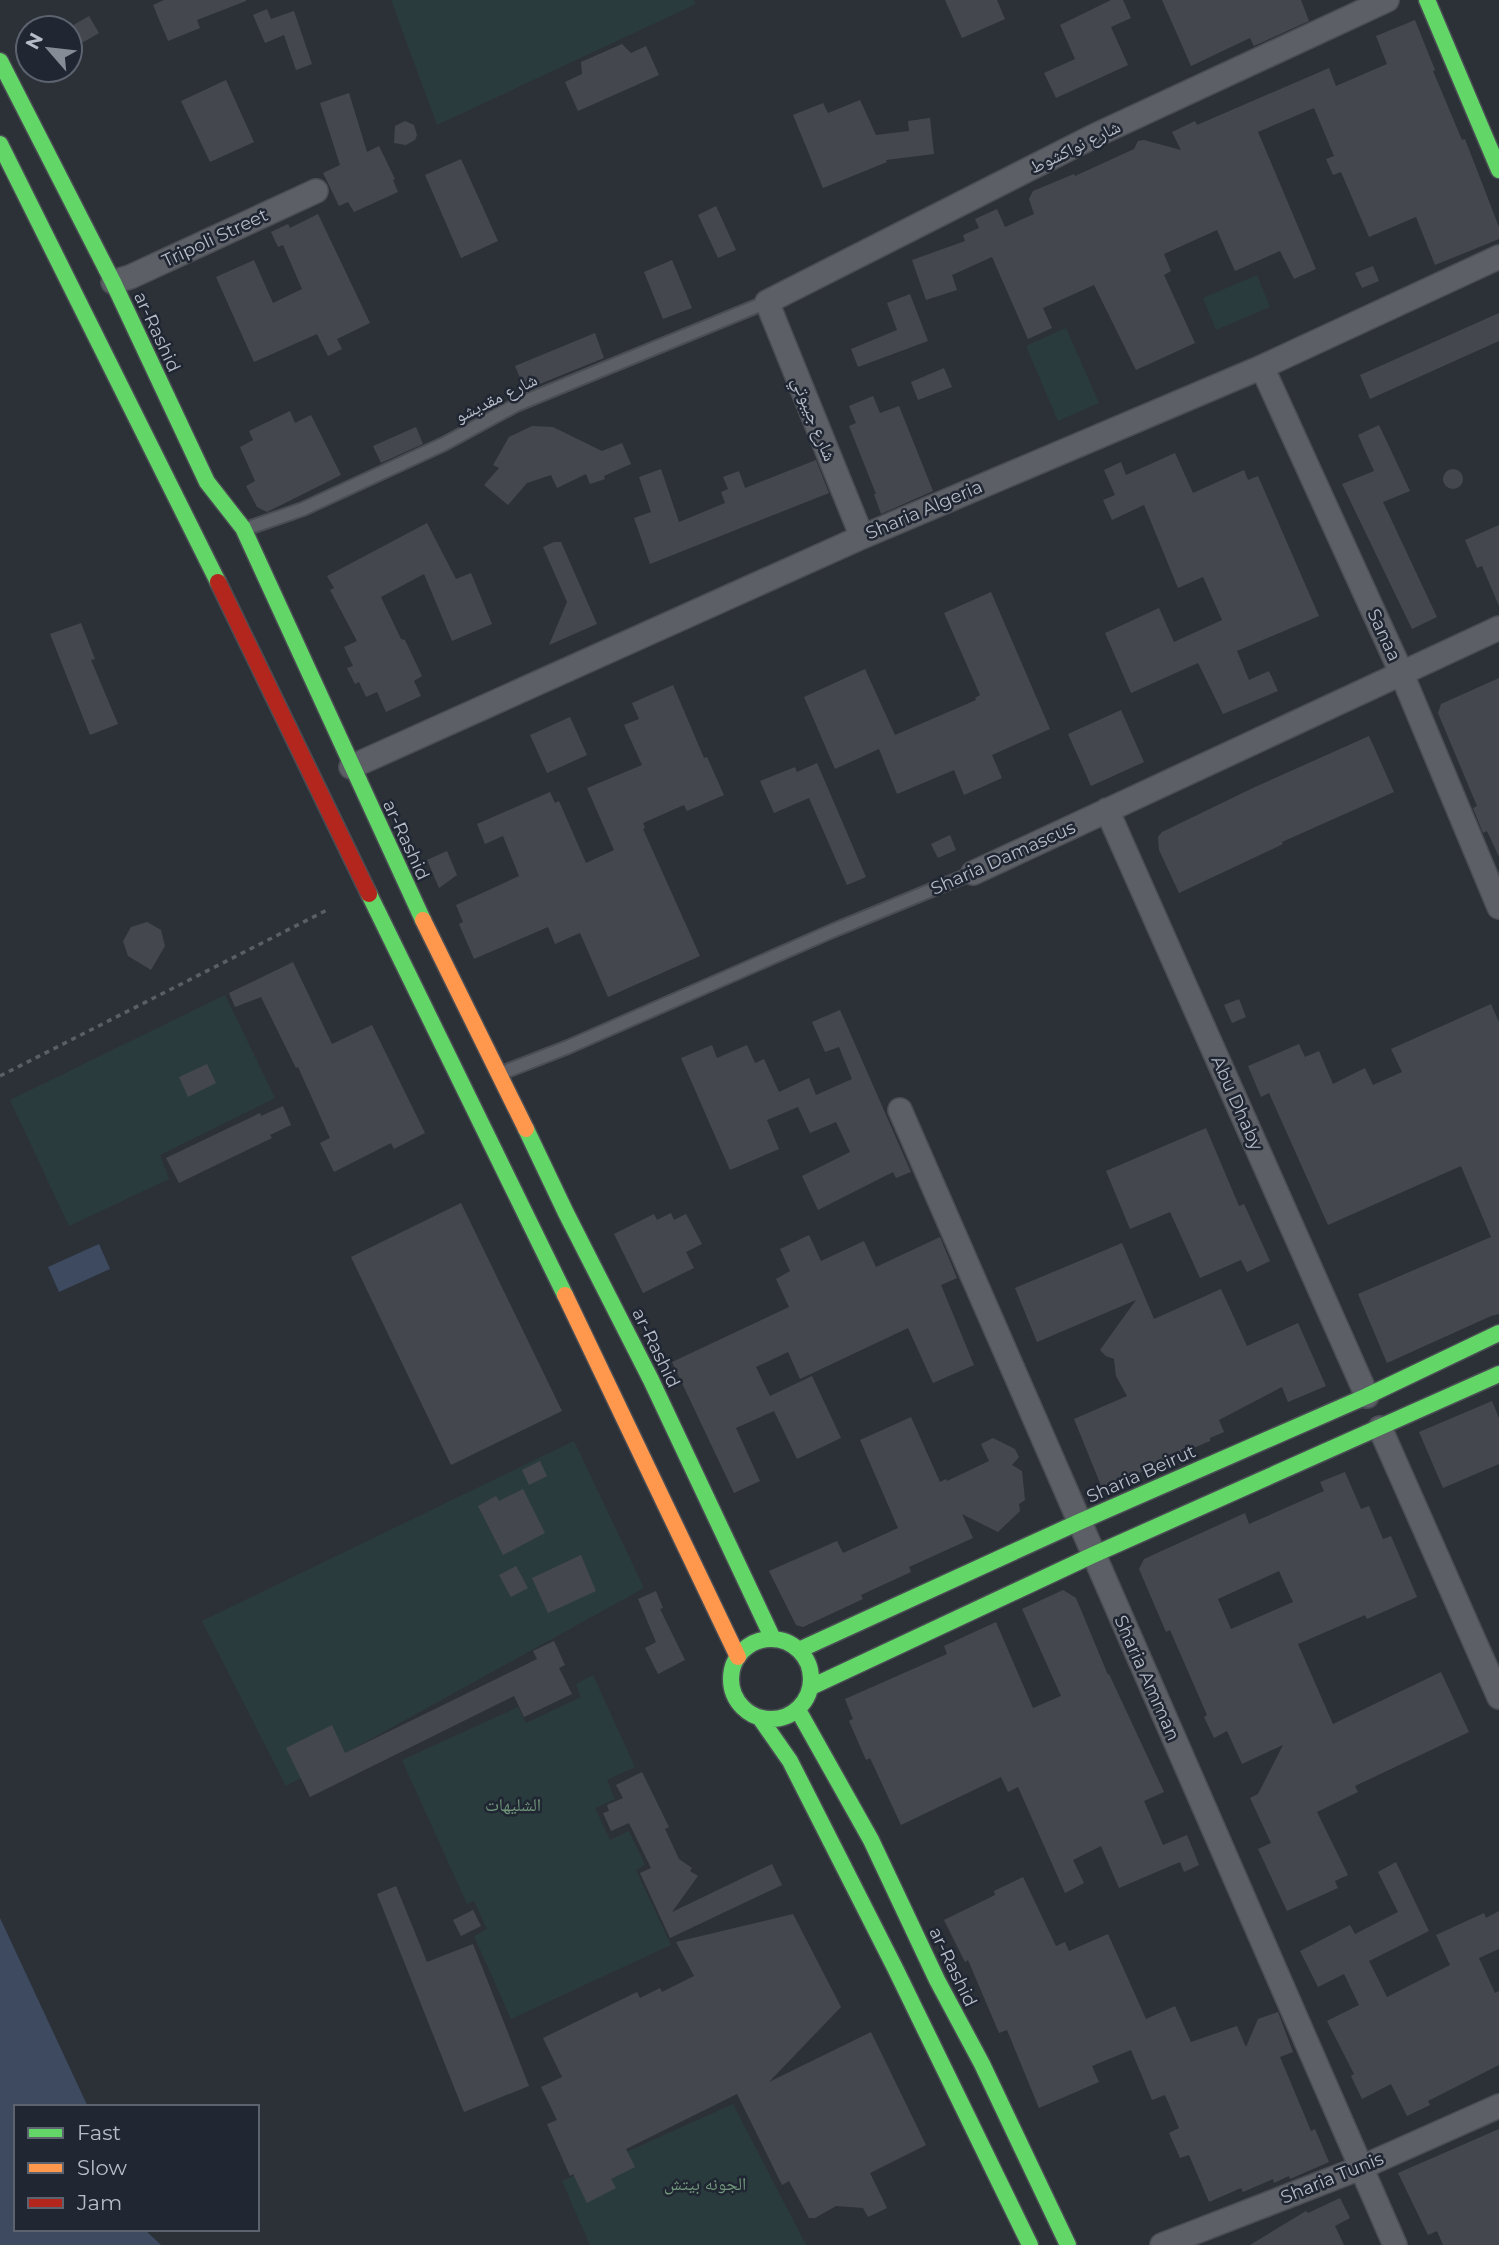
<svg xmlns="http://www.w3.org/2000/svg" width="1499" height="2245" viewBox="0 0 1499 2245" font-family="Montserrat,'Noto Naskh Arabic',sans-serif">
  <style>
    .green { fill: #2a3b3e }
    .water { fill: #3d4a60 }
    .building { fill: #44484e; fill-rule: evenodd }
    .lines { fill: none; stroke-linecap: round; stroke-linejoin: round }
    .lane-casing { stroke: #4a4d53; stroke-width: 16 }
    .street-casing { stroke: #4a4d53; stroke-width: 26 }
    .fast-casing { stroke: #4a4d53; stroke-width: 19 }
    .slow-casing { stroke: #4a4d53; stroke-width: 19 }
    .jam-casing { stroke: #4a4d53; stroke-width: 19 }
    .path { stroke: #5a5f63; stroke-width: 3.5; stroke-dasharray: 5 5; stroke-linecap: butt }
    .lane { stroke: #5c5f66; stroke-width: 12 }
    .street { stroke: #5c5f66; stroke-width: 23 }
    .fast { stroke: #63d668; stroke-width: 16 }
    .slow { stroke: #ff974d; stroke-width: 16 }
    .jam { stroke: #b3261e; stroke-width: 16 }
    .labels { text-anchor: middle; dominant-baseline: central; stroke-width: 5; stroke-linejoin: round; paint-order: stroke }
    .street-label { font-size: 18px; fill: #b7bdc8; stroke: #202733 }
    .park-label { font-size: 18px; fill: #71977b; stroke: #202733 }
  </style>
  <rect width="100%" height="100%" fill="#2c3138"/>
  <!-- green -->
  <path class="green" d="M391 0H694L696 4 437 125Z
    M1257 275 1270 307 1216 330 1203 298Z
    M1066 328 1099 403 1058 421 1026 346Z
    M225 995 275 1098 160 1155 169 1179 69 1226 10 1100Z
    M574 1441 644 1588 286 1786 202 1621Z
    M593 1675 635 1767 607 1780 615 1799 595 1808 610 1840 629 1831 645 1865 636 1870 671 1945 511 2019 474 1936 487 1929 474 1901 467 1904 402 1760 518 1707 526 1723 581 1697 576 1684Z
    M733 2104 806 2245H590L562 2181Z"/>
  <!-- water -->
  <path class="water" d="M99 1244 110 1269 59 1292 48 1267Z
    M0 1918 88 2107H16V2229H144L161 2245H0Z"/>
  <!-- building -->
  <path class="building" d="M164 0H246V1L197 20 200 28 168 41 153 5Z
    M945 0H997L1005 19 962 38Z
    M1111 0H1123L1131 18 1111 27 1128 65 1056 98 1044 73 1075 59 1060 25Z
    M1162 0H1301L1309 21 1254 46 1250 38 1191 66Z
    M267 9 271 19 294 11 312 64 296 70 284 35 265 43 253 15Z
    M89 16 99 33 70 50V27Z
    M1415 20 1435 70 1433 71 1462 140 1465 139 1499 227V239L1435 265 1416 217 1369 237 1341 172 1333 175 1326 159 1334 156 1314 108 1258 132 1316 269 1294 279 1280 251 1235 271 1217 230 1164 254 1171 271 1164 275 1195 343 1136 370 1094 285 1043 308 1052 328 1028 339 992 257 952 275 957 290 926 300 912 260 965 241 963 235 979 228 975 219 997 209 1005 227 1034 214 1029 199 1033 191 1074 174 1075 176 1134 149 1138 141 1144 140 1181 150 1172 132 1195 121 1197 125 1329 68 1336 86 1387 64 1376 36Z
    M622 44 631 53 646 46 659 75 578 111 565 82 582 74 581 62Z
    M226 80 254 142 210 162 181 101Z
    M349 93 367 152 379 146 395 179 393 180 398 192 354 212 348 202 339 206 323 173 340 165 320 103Z
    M860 100 876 135 909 131 908 121 930 118 934 154 886 160 887 162 823 188 793 115 823 103 828 113Z
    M405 121 414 125 417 135 415 140 406 145 394 143 395 126Z
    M461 159 498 241 461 258 425 175Z
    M716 206 736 250 718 258 698 215Z
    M318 214 370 323 337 339 342 349 328 356 317 334 254 362 216 277 254 260 273 303 302 289 283 245 278 247 271 232 288 224 290 228Z
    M672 260 692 308 663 319 644 272Z
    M1373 266 1379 281 1362 288 1355 273Z
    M910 294 928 341 858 367 851 349 897 330 887 303Z
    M1499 313V341L1370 399 1360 375Z
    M595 333 604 358 525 390 515 366Z
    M944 368 952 387 918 400 911 382Z
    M873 396 880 413 899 406 933 491 881 514 874 494H876L849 426 856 423 849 406Z
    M290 411 295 423 311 415 341 475 267 512 257 507 246 486 255 481 240 447 253 440 249 431Z
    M1379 425 1410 491 1383 502 1437 617 1412 629 1342 484 1374 471 1358 435Z
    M532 426 553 427 602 451 622 443 631 464 604 476 605 479 590 484 586 474 557 488 551 475 527 483 508 505 484 485 499 468 493 465 509 437Z
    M416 427 423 444 381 463 373 446Z
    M1175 453 1193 493 1244 470 1248 480 1258 476 1319 616 1237 651 1249 680 1269 671 1278 691 1223 714 1198 663 1131 693 1105 633 1159 608 1174 642 1222 620 1203 577 1178 588 1144 505 1112 520 1103 500 1115 495 1104 470 1121 462 1126 475Z
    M816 460 829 493 650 564 634 518 651 512 639 477 661 469 679 522 725 503 721 492 728 489 723 477 739 471 745 488Z
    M1443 479a10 10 0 1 1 20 0a10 10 0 1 1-20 0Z
    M427 523 456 579 471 573 492 624 452 641 424 574 381 597 401 639 405 640 422 676 414 681 421 696 386 712 377 692 366 697 359 682 355 684 347 668 353 666 344 647 357 641 330 590 334 588 327 576Z
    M1499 525V606L1482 566 1477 568 1465 540Z
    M554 542H561L597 624 549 645 567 602 543 547Z
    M991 592 1050 729 992 755 1002 778 964 795 954 770 897 794 879 749 835 769 804 697 865 669 895 735 976 700 975 698 980 695 944 613Z
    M81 623 95 659 91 660 118 724 90 735 50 634Z
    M1499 678V857L1487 831 1483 833 1473 808 1477 806 1438 713 1441 704Z
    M673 685 704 758 707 757 724 795 687 811 684 805 643 823 645 828 643 829 700 956 608 997 580 933 555 944 548 927 474 959 459 924 463 922 456 905 519 876 503 836 485 844 477 824 550 792 555 803 559 801 586 863 614 850 587 788 642 765 624 725 639 719 632 703Z
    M1121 710 1144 762 1091 786 1068 734Z
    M570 717 587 755 547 773 530 735Z
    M1369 736 1394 792 1282 842 1283 844 1179 893 1159 850 1158 837 1162 832 1255 787Z
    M817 763 866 877 847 885 809 798 774 813 760 781 795 767 797 772Z
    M950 835 956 850 938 858 931 844Z
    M447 851 457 875 439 888 427 860Z
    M147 922 161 930 165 946 151 970 128 956 123 941 131 927Z
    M293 962 332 1044 372 1025 425 1133 394 1149 391 1143 334 1172 320 1143 330 1138 298 1067 296 1068 261 997 235 1007 229 993Z
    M1239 999 1246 1017 1232 1023 1224 1005Z
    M1491 1004 1499 1022V1314L1491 1316 1387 1363 1358 1294 1491 1237 1461 1166 1328 1225 1269 1093 1261 1097 1248 1066 1299 1044 1305 1057 1319 1051 1333 1084 1365 1068 1373 1085 1402 1072 1391 1049Z
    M840 1010 911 1172 896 1178 893 1172 818 1210 802 1176 850 1152 836 1122 810 1133 798 1107 767 1120 779 1149 730 1170 681 1058 712 1045 717 1058 747 1045 755 1063 764 1059 779 1092 809 1078 816 1095 852 1079 839 1047 825 1052 812 1022Z
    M207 1064 216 1083 188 1097 179 1077Z
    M283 1106 291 1125 270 1135 272 1138 179 1183 166 1158 260 1113 261 1116Z
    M1206 1128 1239 1206 1244 1204 1270 1261 1247 1272 1241 1260 1200 1278 1170 1212 1130 1229 1106 1171Z
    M461 1203 562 1411 451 1465 351 1257Z
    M671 1213 674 1220 686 1214 702 1244 686 1252 694 1268 643 1293 614 1234 654 1214 657 1220Z
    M809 1235 821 1261 864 1241 876 1267 940 1237 957 1278 941 1285 974 1365 933 1383 908 1328 800 1379 788 1352 756 1367 770 1396 812 1376 841 1438 797 1459 774 1411 736 1428 760 1481 734 1493 672 1362 789 1307 776 1279 790 1271 780 1249Z
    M1122 1243 1154 1319 1221 1289 1247 1346 1298 1323 1326 1386 1288 1402 1282 1387 1219 1420 1224 1432 1210 1438V1441L1170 1458 1171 1460 1102 1488 1074 1419 1127 1396 1116 1376 1114 1359 1106 1356 1100 1350 1136 1300 1037 1342 1015 1288Z
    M1492 1401 1499 1418V1464L1443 1488 1419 1432Z
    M911 1417 940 1482 946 1479 947 1481 989 1461 981 1444 993 1438 1015 1449 1019 1457 1012 1465 1022 1471 1025 1500 1019 1504 1020 1511 998 1532 962 1514 973 1538 909 1567 911 1572 861 1595 863 1599 803 1627 796 1625 769 1571 837 1541 843 1553 898 1528 860 1440Z
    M540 1461 547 1476 529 1485 522 1470Z
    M1345 1472 1361 1509 1369 1506 1383 1539 1391 1536 1417 1597 1367 1619 1365 1615 1298 1644 1333 1724 1441 1672 1469 1732 1355 1786 1358 1792 1317 1812 1348 1875 1335 1881 1338 1888 1287 1911 1258 1849 1271 1843 1250 1798 1258 1794 1283 1745 1242 1764 1227 1731 1214 1738 1204 1717 1207 1715 1170 1630 1166 1632 1139 1569 1144 1559 1245 1513 1249 1524 1324 1491 1320 1482ZM1279 1571 1293 1602 1231 1629 1218 1599Z
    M523 1489 545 1533 503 1555 478 1506 496 1496 499 1501Z
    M581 1555 596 1591 548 1613 532 1578Z
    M516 1566 528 1588 511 1597 499 1575Z
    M1063 1590 1076 1598 1108 1675 1109 1674 1164 1792 1144 1801 1163 1845 1187 1835 1199 1865 1184 1872 1180 1862 1119 1888 1101 1846 1073 1860 1084 1883 1065 1893 1018 1787 1008 1792 1001 1777 901 1825 870 1758 866 1760 849 1721 853 1719 845 1699 947 1654 944 1646 996 1622 1033 1708 1061 1696 1022 1609Z
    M656 1591 663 1608 660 1609 685 1660 658 1674 645 1648 656 1642 638 1599Z
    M554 1641 565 1665 559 1668 572 1694 524 1717 514 1696 310 1797 286 1748 332 1725 345 1753 537 1659 533 1651Z
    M642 1772 669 1827 665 1829 679 1859 692 1868 690 1871 698 1876 672 1912 772 1864 782 1885 670 1938 640 1873 651 1868 629 1823 611 1831 603 1813 609 1811 607 1805 623 1798 616 1785Z
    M1396 1862 1429 1931 1369 1961 1387 1997 1450 1965 1436 1935 1484 1913 1486 1918 1499 1911V1949L1479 1958 1495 1993 1499 1991V2065L1428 2101 1430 2105 1407 2116 1391 2084 1362 2099 1351 2076 1354 2074 1327 2021 1359 2005 1344 1974 1318 1987 1300 1951 1350 1925 1355 1934 1398 1912 1378 1872Z
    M1023 1877 1056 1946 1065 1942 1069 1951 1108 1934 1146 2019 1175 2006 1191 2042 1237 2026 1246 2047 1258 2019 1278 2012 1293 2052 1280 2057 1311 2131 1315 2129 1329 2162 1290 2179 1289 2176 1274 2183 1273 2179 1243 2192 1241 2188 1209 2202 1189 2155 1180 2158 1169 2133 1179 2128 1165 2095 1152 2100 1131 2050 1092 2066 1099 2082 1039 2108 1007 2030 999 2033 968 1960 965 1962 944 1920 995 1895 994 1891Z
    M396 1886 427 1962 473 1944 529 2086 464 2112 377 1894Z
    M473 1910 481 1926 461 1936 453 1920Z
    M793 1914 841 2007 769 2082 871 2032 926 2145 870 2173 887 2208 868 2217 863 2208 836 2206 815 2218H809L789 2181 782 2185 737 2094 626 2149 635 2167 611 2179 616 2188 587 2203 573 2174 570 2176 547 2124 557 2120 541 2087 562 2077 543 2038 637 1992 640 1998 660 1988 662 1992 694 1976 676 1942Z
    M1499 2129V2245H1443L1437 2231 1428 2235 1398 2173Z
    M1340 2198 1350 2218 1335 2226 1344 2245H1250L1306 2211 1308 2213Z"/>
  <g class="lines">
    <defs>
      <path id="lane" d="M248 528 303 509 444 444 516 405 767 302
        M504 1072 568 1047 832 931 973 873"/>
      <path id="street" d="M113 282 130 277 316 191
        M1262 367 1401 672 1499 907
        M862 537 767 302 1094 136 1387 0
        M351 767 862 537 1262 367 1499 257
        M1107 810 1367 1396
        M973 873 1499 628
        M900 1110 1395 2245
        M1380 1428 1499 1697
        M1162 2245 1360 2168 1499 2106"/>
      <path id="fast" d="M1427 0 1499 170
        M0 61 113 282 207 482 243 528 423 920
        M0 144 218 582
        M369 894 565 1295
        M526 1129 566 1213 651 1380 773 1639
        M731 1679a40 40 0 1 1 80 0a40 40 0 1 1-80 0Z
        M799 1650 1079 1522 1367 1396 1499 1333
        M811 1687 1093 1555 1499 1374
        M798 1710 871 1840 937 1980 982 2064 1068 2245
        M760 1718 790 1761 895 1968 1030 2245"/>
      <path id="slow" d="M423 920 526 1129
        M565 1295 738 1657"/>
      <path id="jam" d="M218 582 369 894"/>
    </defs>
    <!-- lane casing -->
    <use href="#lane" class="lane-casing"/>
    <!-- street casing -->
    <use href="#street" class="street-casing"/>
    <!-- fast casing -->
    <use href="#fast" class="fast-casing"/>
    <!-- slow casing -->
    <use href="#slow" class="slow-casing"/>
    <!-- jam casing -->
    <use href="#jam" class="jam-casing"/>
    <!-- path -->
    <path class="path" d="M0 1076 329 909"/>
    <!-- lane -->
    <use href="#lane" class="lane"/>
    <!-- street -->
    <use href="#street" class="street"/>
    <!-- fast -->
    <use href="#fast" class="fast"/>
    <!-- slow -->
    <use href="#slow" class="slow"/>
    <!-- jam -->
    <use href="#jam" class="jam"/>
  </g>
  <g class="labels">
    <!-- street labels -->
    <g class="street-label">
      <text transform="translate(1075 147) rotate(-26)">شارع نواكشوط</text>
      <text transform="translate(215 238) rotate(-25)">Tripoli Street</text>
      <text transform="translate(157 332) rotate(65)">ar-Rashid</text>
      <text transform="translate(496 398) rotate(-26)">شارع مقديشو</text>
      <text transform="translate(814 419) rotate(68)">شارع جيبوتي</text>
      <text transform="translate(924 510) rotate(-23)">Sharia Algeria</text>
      <text transform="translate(1384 635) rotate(65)">Sanaa</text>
      <text transform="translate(406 840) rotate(65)">ar-Rashid</text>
      <text transform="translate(1003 858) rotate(-24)">Sharia Damascus</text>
      <text transform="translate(1237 1103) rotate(66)">Abu Dhaby</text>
      <text transform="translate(656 1348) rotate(64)">ar-Rashid</text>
      <text transform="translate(1141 1474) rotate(-24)">Sharia Beirut</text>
      <text transform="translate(1147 1678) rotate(66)">Sharia Amman</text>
      <text transform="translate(953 1967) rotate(64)">ar-Rashid</text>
      <text transform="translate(1332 2178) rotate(-22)">Sharia Tunis</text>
    </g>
    <!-- park labels -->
    <g class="park-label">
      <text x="513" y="1805">الشليهات</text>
      <text x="705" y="2184">الجونه بيتش</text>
    </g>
  </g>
  <!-- legend -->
  <rect x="14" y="2105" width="245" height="126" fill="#202733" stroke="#5c636f" stroke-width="2"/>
  <rect x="28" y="2128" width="35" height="10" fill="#63d668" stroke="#5c636f" stroke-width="2"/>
  <text x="77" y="2140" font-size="21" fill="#b7bdc8">Fast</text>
  <rect x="28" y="2163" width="35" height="10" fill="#ff974d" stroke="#5c636f" stroke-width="2"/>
  <text x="77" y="2175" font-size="21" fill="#b7bdc8">Slow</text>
  <rect x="28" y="2198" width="35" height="10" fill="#b3261e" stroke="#5c636f" stroke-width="2"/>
  <text x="77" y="2210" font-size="21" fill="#b7bdc8">Jam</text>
  <!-- north arrow -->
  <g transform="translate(49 49) rotate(298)"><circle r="33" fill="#202733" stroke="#5c636f" stroke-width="2"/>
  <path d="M0-5L12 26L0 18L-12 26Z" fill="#868c96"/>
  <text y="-10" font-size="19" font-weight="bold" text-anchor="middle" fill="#b7bdc8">N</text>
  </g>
</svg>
